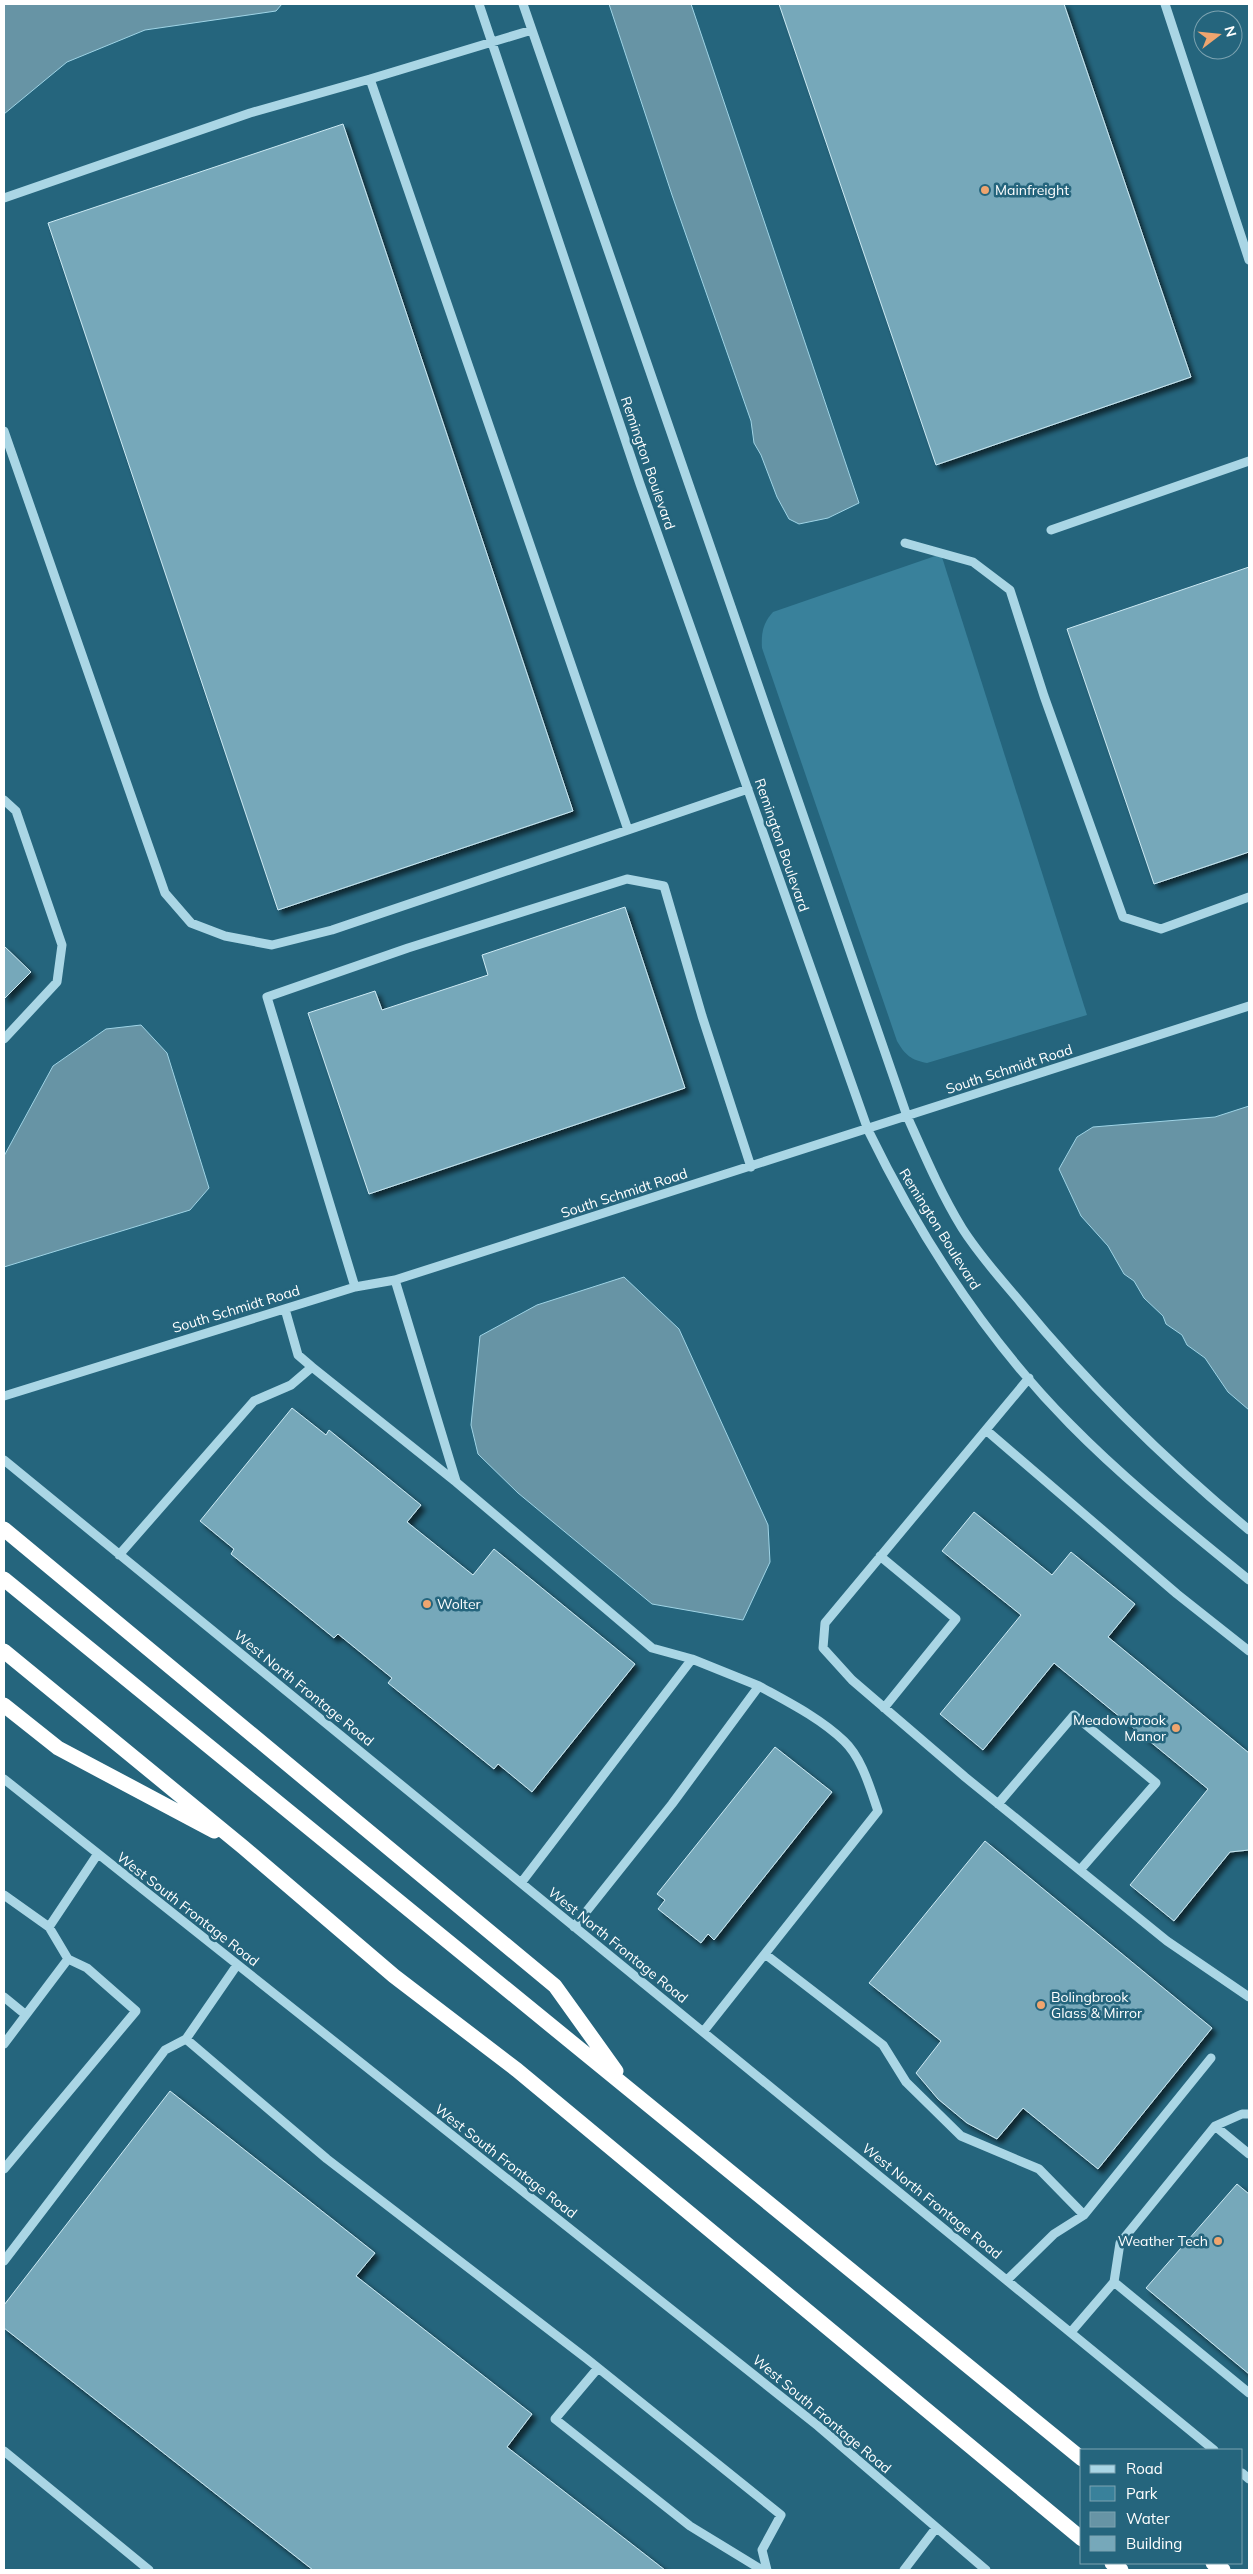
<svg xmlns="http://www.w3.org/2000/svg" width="1253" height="2574" viewBox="0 0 1253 2574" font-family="Mulish,sans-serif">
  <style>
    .green { fill: #39819b }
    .water { fill: #6794a5; stroke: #9fd4e6 }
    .building { fill: #76a8ba; stroke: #cdeaf4; filter: url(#shadow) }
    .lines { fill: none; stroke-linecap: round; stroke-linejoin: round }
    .minor { stroke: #aad6e5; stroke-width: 9 }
    .highway { stroke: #fff; stroke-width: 15 }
    .poi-dot { fill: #efa56f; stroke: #25657d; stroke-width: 2 }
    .labels { text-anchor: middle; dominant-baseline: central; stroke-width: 5; stroke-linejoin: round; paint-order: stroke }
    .poi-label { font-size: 14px; fill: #fff; stroke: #25657d; text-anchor: start }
    .street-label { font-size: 14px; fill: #fff; stroke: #25657d }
  </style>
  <defs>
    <filter id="shadow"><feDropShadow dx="4.5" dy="4.5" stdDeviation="2.5" flood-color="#0009"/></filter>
  </defs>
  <rect width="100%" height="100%" fill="#25657d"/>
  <!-- green -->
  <path class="green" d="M941 554 1087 1015 927 1063C911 1060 905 1055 897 1041L762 648C761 633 763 623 773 612Z"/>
  <!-- water -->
  <path class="water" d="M4 4H282L276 11 145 30 67 62 4 114Z
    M609 4H691L859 503 828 518 799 524 789 519 777 497 761 455 754 443 751 421 672 195Z
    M141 1025 167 1053 209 1188 190 1210 4 1267V1156L53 1066 106 1029Z
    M1249 1106V1410L1228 1392 1205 1358 1187 1345 1182 1335 1166 1324 1163 1316 1144 1298 1134 1281 1124 1274 1108 1246 1081 1216 1059 1169 1077 1137 1093 1127 1215 1117Z
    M624 1277 679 1329 768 1525 770 1562 743 1620 652 1604 518 1493 478 1454 471 1425 480 1336 537 1305Z"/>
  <!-- building -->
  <path class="building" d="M779 4H1064L1191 377 936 465Z
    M343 124 573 811 278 910 48 223Z
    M1249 567V852L1154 884 1067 629Z
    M625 907 685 1088 369 1194 308 1013 375 991 382 1010 488 975 482 955Z
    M4 946 31 972 4 999Z
    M292 1408 326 1435 329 1430 421 1505 407 1522 473 1575 494 1549 635 1664 532 1792 498 1764 494 1769 388 1683 392 1678 338 1634 334 1638 231 1554 234 1549 200 1521Z
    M974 1512 1052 1575 1071 1552 1135 1604 1108 1637 1249 1753V1850L1230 1852 1174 1921 1130 1885 1208 1789 1054 1663 983 1750 940 1714 1021 1615 942 1551Z
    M775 1747 832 1792 714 1940 708 1934 701 1943 658 1909 665 1900 657 1894Z
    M985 1841 1212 2028 1098 2169 1023 2108 997 2139 967 2123 938 2099 916 2073 941 2041 869 1983Z
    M170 2091 375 2253 356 2276 532 2414 507 2447 665 2570H313L4 2328V2305Z
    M1237 2184 1249 2194V2374L1146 2288Z"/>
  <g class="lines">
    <!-- minor -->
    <path class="minor" d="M479 4 640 484 868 1130C920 1237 986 1339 1070 1424 1126 1481 1188 1530 1249 1580
      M523 4 907 1116C924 1154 940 1192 962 1228 979 1255 1001 1279 1021 1303 1090 1387 1166 1461 1249 1530
      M1165 4 1249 260
      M532 30 370 79 628 830 748 789
      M4 198 250 113 370 79
      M4 431 165 893 191 923 225 936 272 945 332 930 628 830
      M1051 530 1249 461
      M905 543 973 562 1010 590 1044 696 1123 917 1161 929 1249 897
      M4 800 16 811 62 945 57 982 4 1039
      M395 1280 456 1481
      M355 1287 267 997 408 948 627 879 664 886 702 1016 751 1167
      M285 1309 298 1355 312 1367 456 1482 652 1648 692 1659 521 1883
      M1029 1378 825 1623 823 1648 852 1680 965 1777 1167 1941 1249 1997
      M4 1396 355 1287 395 1280 1249 1006
      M986 1430 1177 1594 1249 1651
      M4 1460 1214 2450
      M119 1555 254 1401 291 1385 312 1367
      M880 1556 956 1619 884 1708
      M4 1779 818 2426 986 2570
      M998 1804 1074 1715 1156 1783 1080 1870
      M4 1895 49 1927
      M574 1927 672 1804 759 1686 692 1659
      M765 1954 883 2045 906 2082 961 2136 1039 2169 1084 2215 1054 2234 1007 2280
      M237 1965 186 2039 327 2159 587 2359 781 2515 762 2550 767 2570
      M4 1997 26 2015
      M703 2032 878 1811C870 1788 862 1758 844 1741 820 1718 788 1702 759 1686
      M4 2044 68 1959 49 1927 97 1855
      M1215 2126 1249 2154
      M4 2169 136 2011 87 1968 68 1959
      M1084 2215 1211 2058
      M4 2261 165 2050 186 2039
      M1114 2282 1249 2393
      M1071 2332 1114 2282 1120 2243 1215 2126 1242 2114H1249
      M598 2368 555 2419 690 2526 762 2570
      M4 2451 149 2570
      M1242 2473 1249 2479
      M904 2570 936 2528"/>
    <!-- highway -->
    <path class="highway" d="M4 1529 555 1986 616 2071
      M4 1579 1082 2459
      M4 1651 243 1847 394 1976 517 2070 1082 2539
      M4 1705 58 1748 214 1831
      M1112 2563 1121 2570
      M1213 2563 1223 2570"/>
  </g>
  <!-- markers -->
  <g class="poi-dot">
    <circle cx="985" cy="190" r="5"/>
    <circle cx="427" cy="1604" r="5"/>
    <circle cx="1176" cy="1728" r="5"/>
    <circle cx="1041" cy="2005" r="5"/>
    <circle cx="1218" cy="2241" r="5"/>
  </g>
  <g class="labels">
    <!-- poi labels -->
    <g class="poi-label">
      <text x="995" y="190">Mainfreight</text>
      <text x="437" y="1604">Wolter</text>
      <text x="1166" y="1720" text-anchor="end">Meadowbrook<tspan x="1166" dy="16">Manor</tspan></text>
      <text x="1051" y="1997">Bolingbrook<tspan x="1051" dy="16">Glass &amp; Mirror</tspan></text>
      <text x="1208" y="2241" text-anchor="end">Weather Tech</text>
    </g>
    <!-- street labels -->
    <g class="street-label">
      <text transform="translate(648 463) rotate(71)">Remington Boulevard</text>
      <text transform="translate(782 845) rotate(71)">Remington Boulevard</text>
      <text transform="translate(1009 1069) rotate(-18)">South Schmidt Road</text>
      <text transform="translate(624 1193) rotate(-18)">South Schmidt Road</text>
      <text transform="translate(940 1229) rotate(58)">Remington Boulevard</text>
      <text transform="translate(236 1309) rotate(-17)">South Schmidt Road</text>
      <text transform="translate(304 1688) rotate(39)">West North Frontage Road</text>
      <text transform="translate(188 1909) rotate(38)">West South Frontage Road</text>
      <text transform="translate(618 1945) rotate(39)">West North Frontage Road</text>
      <text transform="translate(506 2161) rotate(38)">West South Frontage Road</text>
      <text transform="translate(932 2201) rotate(39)">West North Frontage Road</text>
      <text transform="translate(822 2414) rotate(40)">West South Frontage Road</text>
    </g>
  </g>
  <!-- border -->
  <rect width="1253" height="2574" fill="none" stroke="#ffffff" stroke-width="10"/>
  <!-- legend -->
  <rect x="1080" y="2449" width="162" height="115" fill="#25657d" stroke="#7ca3b1"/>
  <rect x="1090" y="2465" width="25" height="8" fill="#aad6e5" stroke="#7ca3b1"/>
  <text x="1126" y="2474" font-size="15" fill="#ffffff">Road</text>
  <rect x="1090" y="2486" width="25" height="15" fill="#39819b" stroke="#7ca3b1"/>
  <text x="1126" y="2499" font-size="15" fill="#ffffff">Park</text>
  <rect x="1090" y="2512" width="25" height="15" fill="#6794a5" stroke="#7ca3b1"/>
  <text x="1126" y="2524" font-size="15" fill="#ffffff">Water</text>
  <rect x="1090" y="2536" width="25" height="15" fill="#76a8ba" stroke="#7ca3b1"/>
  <text x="1126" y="2549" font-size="15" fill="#ffffff">Building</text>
  <!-- north arrow -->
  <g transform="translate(1218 35) rotate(74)"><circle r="24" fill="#25657d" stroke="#7ca3b1"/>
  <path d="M0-4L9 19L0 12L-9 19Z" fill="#efa56f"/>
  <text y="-8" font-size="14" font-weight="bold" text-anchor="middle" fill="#ffffff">N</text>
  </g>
</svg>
